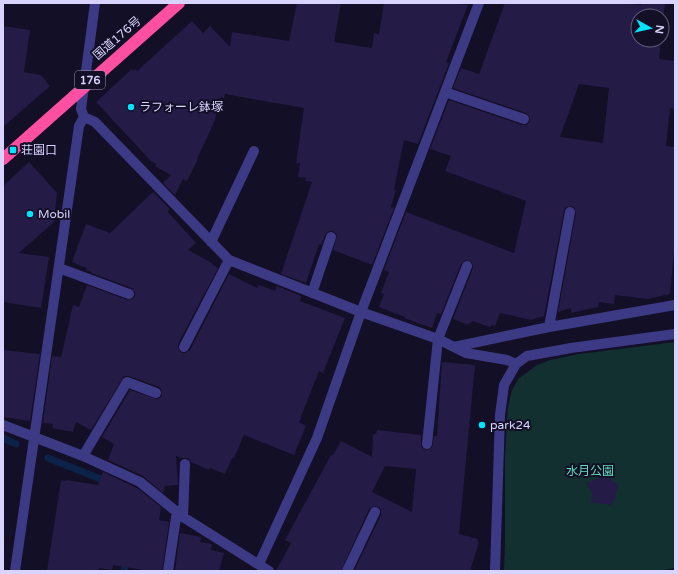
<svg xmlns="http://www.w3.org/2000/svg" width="678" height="574" viewBox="0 0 678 574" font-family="'Varela Round','Noto Sans JP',sans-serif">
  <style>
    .green { fill: #12302f }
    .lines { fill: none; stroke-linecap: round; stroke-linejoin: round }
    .stream { stroke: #0c2248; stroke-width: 7 }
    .building { fill: #241b47; fill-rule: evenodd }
    .street { stroke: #3d3a85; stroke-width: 10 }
    .highway { stroke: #ff4fa3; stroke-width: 12 }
    .poi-dot { fill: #00e5ff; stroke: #130f26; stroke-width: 1.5 }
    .labels { text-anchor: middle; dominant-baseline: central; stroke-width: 4; stroke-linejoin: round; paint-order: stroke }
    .shield { fill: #130f26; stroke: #9e99be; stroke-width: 1 }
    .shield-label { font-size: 11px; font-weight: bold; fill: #d9d4ff }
    .street-label { font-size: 12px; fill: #d9d4ff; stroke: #130f26 }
    .poi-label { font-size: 12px; fill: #d9d4ff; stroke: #130f26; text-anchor: start }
    .park-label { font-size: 12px; fill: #5fe0c0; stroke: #130f26 }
  </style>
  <rect width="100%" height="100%" fill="#130f26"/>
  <!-- green -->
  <path class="green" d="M675 342V568L658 571H504L505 544V456L508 407 512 390 519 378 537 365 550 360 579 354Z"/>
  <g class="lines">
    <!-- stream -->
    <path class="stream" d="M3 438 16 444
      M48 458 108 482
      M124 571 126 557"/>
  </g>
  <!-- building -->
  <path class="building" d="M297 3H341L334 42 372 48 374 33 379 34 384 3H451L468 5 446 62 449 63 418 144 404 140 394 190H396L391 207 394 208 372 265 333 250 337 235 333 231H329L325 235 321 245 319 244 306 283 281 274 312 182 305 181 306 178 298 177 300 163H296L304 108 225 94 224 98 220 97 215 120 197 159H198L187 181 183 179 175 195 163 183 171 175 155 166 156 164 151 161 96 102 132 69 133 71 135 69 137 71 192 21 203 33 210 26 230 47 232 32 289 41Z
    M505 3H617L641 5V3H665L662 30V16H638V40H661L659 59 675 61V109L670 108 666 146 675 147V240L670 294 648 299 615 295 614 304 599 302 598 307 571 313V308L558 312 576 213 574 207 571 206 565 208 564 211 544 316 531 320 500 313 495 326 492 325 490 327 472 321 471 323H469V325L453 319 473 268 472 262 466 260 461 264 441 314 437 313 432 328 404 318 405 317 379 307 384 294 381 293 389 272 384 270 406 212 514 253 526 201 445 171 451 156 430 149 449 100 522 125H526L530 121V117L526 113 453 88 461 68 479 74ZM579 84 609 88 603 143 560 137Z
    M3 26 30 30 24 72 41 75 50 86 3 127Z
    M29 162 57 193 54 222 19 253 49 257 41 308 3 302V186Z
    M153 192 169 208 168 212 196 243 188 250 212 263V264L218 268 178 344V348L181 353H185L190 350 229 274 257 288 259 285 275 291 277 286 301 296 300 301 345 318 323 373 319 371 299 422 306 426 294 455 244 435 234 458H232L225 474 210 468 209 470 191 462 188 458H182L176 456 178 485 165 486 163 493 143 476 108 460 114 444 102 437 130 390 157 399 160 398 162 395 161 389 159 387 129 376H124L91 430 76 422 73 432 52 428 53 424 43 423 52 356 61 357 73 305 79 307 87 285 127 300 133 299 135 296V293L132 288 91 273 92 272 86 270 87 268 72 262 86 224 110 233Z
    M3 350 40 354 30 421 3 417Z
    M442 362 475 365 459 534 478 539 477 542H479L470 571H354L381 515V509L375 506 369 509 341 571H276L291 543 285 540 331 455H333L341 441 372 457 373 434H376L377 430 421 435V447L426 450 432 448 434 436H437ZM385 466 416 469 412 512 372 492Z
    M607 470 612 481 618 484 615 500 610 505 591 502 592 492 586 483 597 479Z
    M103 472 137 488 161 507 159 520 169 522 162 571H150L113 565 112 570 99 568V571H47L61 480 66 481V480L98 485Z
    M180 533 201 537 200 542 212 544 211 550 224 553 219 571H175Z"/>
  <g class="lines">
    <!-- street -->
    <path class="street" d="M95 3 81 109 84 117 95 122 229 260 361 312 438 339 454 347 549 327 675 305
      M445 92 524 119
      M211 242 254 151
      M59 268 129 294
      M312 293 331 237
      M549 327 570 212
      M184 347 229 260
      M454 347 466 353 507 360 516 364
      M3 425 83 456 140 482 183 517 269 571
      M427 444 438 339 467 266
      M83 456 127 382 156 393
      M183 517 185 464
      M259 564 317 438 361 312 479 3
      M15 571 79 126 84 117
      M168 571 177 511
      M347 571 375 512
      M495 571 500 415 504 385 516 364 527 356 571 348 675 334"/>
    <!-- highway -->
    <path class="highway" d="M3 159 179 3"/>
  </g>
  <!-- markers -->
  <g class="poi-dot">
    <circle cx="131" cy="107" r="4"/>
    <rect x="9" y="146" width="8" height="8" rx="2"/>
    <circle cx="30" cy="214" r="4"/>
    <circle cx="482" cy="425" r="4"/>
  </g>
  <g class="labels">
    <!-- shield labels -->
    <rect class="shield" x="75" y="71" width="30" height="18" rx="3"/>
    <g class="shield-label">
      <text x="90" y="80">176</text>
    </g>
    <!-- street labels -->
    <g class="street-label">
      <text transform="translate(117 38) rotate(-41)">国道176号</text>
    </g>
    <!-- poi labels -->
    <g class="poi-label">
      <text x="139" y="107">ラフォーレ鉢塚</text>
      <text x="21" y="150">荘園口</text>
      <text x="38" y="214">Mobil</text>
      <text x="490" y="425">park24</text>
    </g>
    <!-- park labels -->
    <g class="park-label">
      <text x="590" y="471">水月公園</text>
    </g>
  </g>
  <!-- border -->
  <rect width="678" height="574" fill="none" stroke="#d9d4ff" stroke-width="8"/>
  <!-- north arrow -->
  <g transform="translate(650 28) rotate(98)"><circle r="19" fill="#130f26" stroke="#625e7d"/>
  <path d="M0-3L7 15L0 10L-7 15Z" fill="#00e5ff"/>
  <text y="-6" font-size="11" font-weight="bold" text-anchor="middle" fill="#d9d4ff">N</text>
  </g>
</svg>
